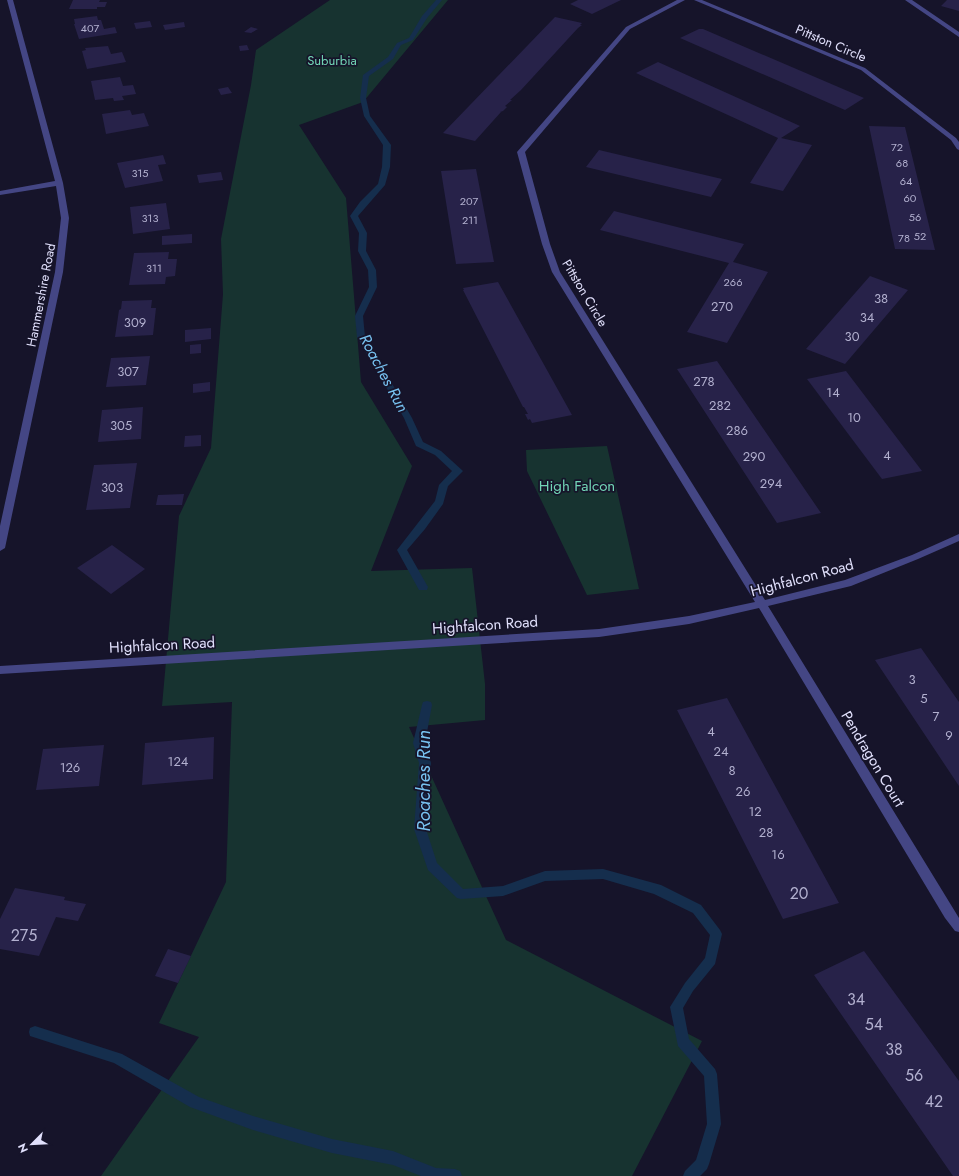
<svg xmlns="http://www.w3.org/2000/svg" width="959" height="1176" viewBox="0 0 959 1176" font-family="Jost,sans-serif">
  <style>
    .green { fill: #173330 }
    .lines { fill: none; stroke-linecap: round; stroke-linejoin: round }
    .stream { fill: #152e4d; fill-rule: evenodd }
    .building { fill: #272249 }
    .minor { fill: #444684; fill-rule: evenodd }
    .labels { text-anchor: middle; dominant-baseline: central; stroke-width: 3.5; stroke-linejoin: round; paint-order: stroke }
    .far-number-label { font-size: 11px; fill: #b2b0cf }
    .far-street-label { font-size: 13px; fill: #e1e0fc; stroke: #16142a }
    .far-park-label { font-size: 13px; fill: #72d6b6; stroke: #16142a }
    .number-label { font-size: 13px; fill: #b2b0cf }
    .park-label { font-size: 15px; fill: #72d6b6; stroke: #16142a }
    .street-label { font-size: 15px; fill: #e1e0fc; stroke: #16142a }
    .water-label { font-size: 16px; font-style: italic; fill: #78c2f1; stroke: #16142a }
    .near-number-label { font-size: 16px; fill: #b2b0cf }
    .near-water-label { font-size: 19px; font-style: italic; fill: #78c2f1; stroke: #16142a }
  </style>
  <rect width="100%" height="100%" fill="#16142a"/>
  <!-- green -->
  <path class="green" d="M330 0H448L363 102 299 125 346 198 361 382 412 466 371 571 472 568 485 684V720L409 727 506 940 702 1041 632 1176H101L199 1037 159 1023 226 882 232 702 162 706 179 516 211 448 223 294 221 239 251 85 256 50Z
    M607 446 639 589 587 595 527 471 526 450Z"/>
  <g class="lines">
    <!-- stream -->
    <path class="stream" d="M436 0H442L427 18 413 40 401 45 393 59 369 76 366 98 370 116 391 145 390 167 385 185 358 216 367 233 366 251 376 270 377 287 363 316 365 337 412 418 423 442 441 451 463 471 448 486 443 504 425 529 407 550 428 587 427 590H419L397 550 435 501 439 485 452 471 435 455 416 446 404 418 357 337 355 316 369 287 368 270 358 251 359 233 350 216 360 202 378 184 382 167 383 145 364 116 360 98 363 75 388 57 397 43 409 38 422 16Z
      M427 701 431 702 432 705 425 743 431 763 426 829 437 863 463 889 503 886 545 871 603 869 661 885 701 905 720 930 722 934 715 964 693 991 683 1008 689 1039 715 1069 717 1074 721 1124 709 1164 707 1169 700 1176H683L685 1171 696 1160 707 1124 704 1076 678 1046 670 1007 685 983 705 958 710 935 693 913 654 894 603 879 545 881 503 896 461 899 457 898 428 870 414 829 419 763 413 743 422 705 423 702Z
      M35 1026 122 1054 199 1097 253 1116 332 1139 393 1151 436 1168 455 1169 460 1171 462 1176H421L393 1165 332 1153 253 1130 190 1107 114 1063 30 1036 29 1032 30 1028Z"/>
  </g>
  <!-- building -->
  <path class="building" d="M73 0H100L99 2H107L105 7H97V9H69Z
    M578 0H621L592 14 570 4Z
    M947 0H959V11L941 6Z
    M97 16 98 20H101L104 29 115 27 117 33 79 39 74 24H75L74 19Z
    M555 17 582 23 580 25H582L578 28 521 90 510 100H512L505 106 507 107 503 111 500 112H501L475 141 443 133Z
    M150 21 152 27 136 29 134 23Z
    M184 22 185 27 165 30 163 25Z
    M251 27 258 29 251 33 244 32Z
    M699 29H703L864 98 845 110 680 38Z
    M247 45 249 50 240 51 239 46Z
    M108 46 111 54 122 52 126 62 87 69 82 51 86 50 85 48Z
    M658 62 800 126 781 138 812 145 783 191 750 183 778 138 636 73Z
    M120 77 123 86 133 85 136 94 122 96 124 100 114 101 113 98 95 100 91 81Z
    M228 87 232 93 221 95 218 89Z
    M130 110 132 115 144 113 149 126 106 134 102 114Z
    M869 126 905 127 935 250 895 249Z
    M599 150 722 179 711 197 586 167Z
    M163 155 166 164 158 165 163 181 125 188 117 163Z
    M476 169 494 262 456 264 441 171Z
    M221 172 223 180 199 183 197 175Z
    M166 203 170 229 133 234 130 207Z
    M614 211 744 244 733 262 768 272 727 343 687 332 729 263 600 230Z
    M192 234V243L162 245V236Z
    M169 252 168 259H177L175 276 166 277 165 284 129 285 134 253Z
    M870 276 908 290 845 364 806 349Z
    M498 282 572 415 532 423 530 419 528 420 525 414H528L524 407H523L463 290H464L463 288Z
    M152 300 151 308H156L153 335 115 337 119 310 121 309 122 301Z
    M211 328V339L185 342V330Z
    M201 344V353L190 354V345Z
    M150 356 146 385 106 387 111 358Z
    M717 361 821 513 777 523 677 369Z
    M846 371 922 471 882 479 807 379Z
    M210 382V391L193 393V384Z
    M143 407 141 439 98 442 102 410Z
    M201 435V446L184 447 185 436Z
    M137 463 130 508 86 510 94 465Z
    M184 494 182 505H156L158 495Z
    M112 545 145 569 111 594 77 568Z
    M921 648 959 702V786L875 660Z
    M727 698 839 903 783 919 677 710Z
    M214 737 213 779 142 785 145 743Z
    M104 745 99 786 36 790 43 749Z
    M15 888 65 897 64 900 86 904 78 921 56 917 39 956 0 949V919Z
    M168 949 191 956 178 983 155 976Z
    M864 951 959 1081V1176H953L814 975Z"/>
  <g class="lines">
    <!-- minor -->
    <path class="minor" d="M7 0H13L63 183 69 218 63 272 5 548 0 551V526L55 272 61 218 56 186 0 195V191L55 181Z
      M677 0H685L630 29 525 152 550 244 560 272 765 600 845 580 912 555 959 534V541L918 559 851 586 768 606 959 918V932L955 931 945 918 759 608 689 624 599 637 0 674V666L599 629 689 616 755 602 552 272 542 244 517 152 626 27Z
      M694 0H702L865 68 956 138 959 142V150L957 149 951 140 861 70Z
      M905 0H912L959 32V37Z"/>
  </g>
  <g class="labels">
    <!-- far-number labels -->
    <g class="far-number-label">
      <text x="90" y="28">407</text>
      <text x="897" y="147">72</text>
      <text x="902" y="163">68</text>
      <text x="140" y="173">315</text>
      <text x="906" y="181">64</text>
      <text x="910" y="198">60</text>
      <text x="469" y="201">207</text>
      <text x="915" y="217">56</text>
      <text x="150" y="218">313</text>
      <text x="470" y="220">211</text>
      <text x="920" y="236">52</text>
      <text x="904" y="238">78</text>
      <text x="154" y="268">311</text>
      <text x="733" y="282">266</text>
    </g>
    <!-- far-street labels -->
    <g class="far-street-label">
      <text transform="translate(831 43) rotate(23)">Pittston Circle</text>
      <text transform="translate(585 293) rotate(59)">Pittston Circle</text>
      <text transform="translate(41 295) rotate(-79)">Hammershire Road</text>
    </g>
    <!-- far-park labels -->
    <g class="far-park-label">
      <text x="332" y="60">Suburbia</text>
    </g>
    <!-- number labels -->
    <g class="number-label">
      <text x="881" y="298">38</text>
      <text x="722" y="306">270</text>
      <text x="867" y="317">34</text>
      <text x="135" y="322">309</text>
      <text x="852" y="336">30</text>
      <text x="128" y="371">307</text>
      <text x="704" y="381">278</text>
      <text x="833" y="392">14</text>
      <text x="720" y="405">282</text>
      <text x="854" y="417">10</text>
      <text x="121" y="425">305</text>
      <text x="737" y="430">286</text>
      <text x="887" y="455">4</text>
      <text x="754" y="456">290</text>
      <text x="771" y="483">294</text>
      <text x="112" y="487">303</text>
      <text x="912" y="679">3</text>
      <text x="924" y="698">5</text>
      <text x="936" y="716">7</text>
      <text x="711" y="731">4</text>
      <text x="949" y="735">9</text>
      <text x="721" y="751">24</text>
      <text x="178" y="761">124</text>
      <text x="70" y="767">126</text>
      <text x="732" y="770">8</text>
      <text x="743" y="791">26</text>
      <text x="755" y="811">12</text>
      <text x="766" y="832">28</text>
      <text x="778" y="854">16</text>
    </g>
    <!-- park labels -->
    <g class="park-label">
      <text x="577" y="486">High Falcon</text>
    </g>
    <!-- street labels -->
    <g class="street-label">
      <text transform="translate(802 578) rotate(-15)">Highfalcon Road</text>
      <text transform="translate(485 625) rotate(-4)">Highfalcon Road</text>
      <text transform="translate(162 645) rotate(-3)">Highfalcon Road</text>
      <text transform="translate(873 759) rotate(59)">Pendragon Court</text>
    </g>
    <!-- water labels -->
    <g class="water-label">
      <text transform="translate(384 373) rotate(62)">Roaches Run</text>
    </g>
    <!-- near-number labels -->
    <g class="near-number-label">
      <text x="799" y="893">20</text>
      <text x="24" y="935">275</text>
      <text x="856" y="999">34</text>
      <text x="874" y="1024">54</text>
      <text x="894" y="1049">38</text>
      <text x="914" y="1075">56</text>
      <text x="934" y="1101">42</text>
    </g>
    <!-- near-water labels -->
    <g class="near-water-label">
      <text transform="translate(423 781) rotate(-90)">Roaches Run</text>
    </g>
  </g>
  <!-- north arrow -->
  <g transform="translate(32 1144) rotate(246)" stroke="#16142a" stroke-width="3" paint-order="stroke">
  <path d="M0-3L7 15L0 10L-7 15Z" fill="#e1e0fc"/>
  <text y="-6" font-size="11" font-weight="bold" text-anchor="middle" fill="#e1e0fc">N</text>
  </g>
</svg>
